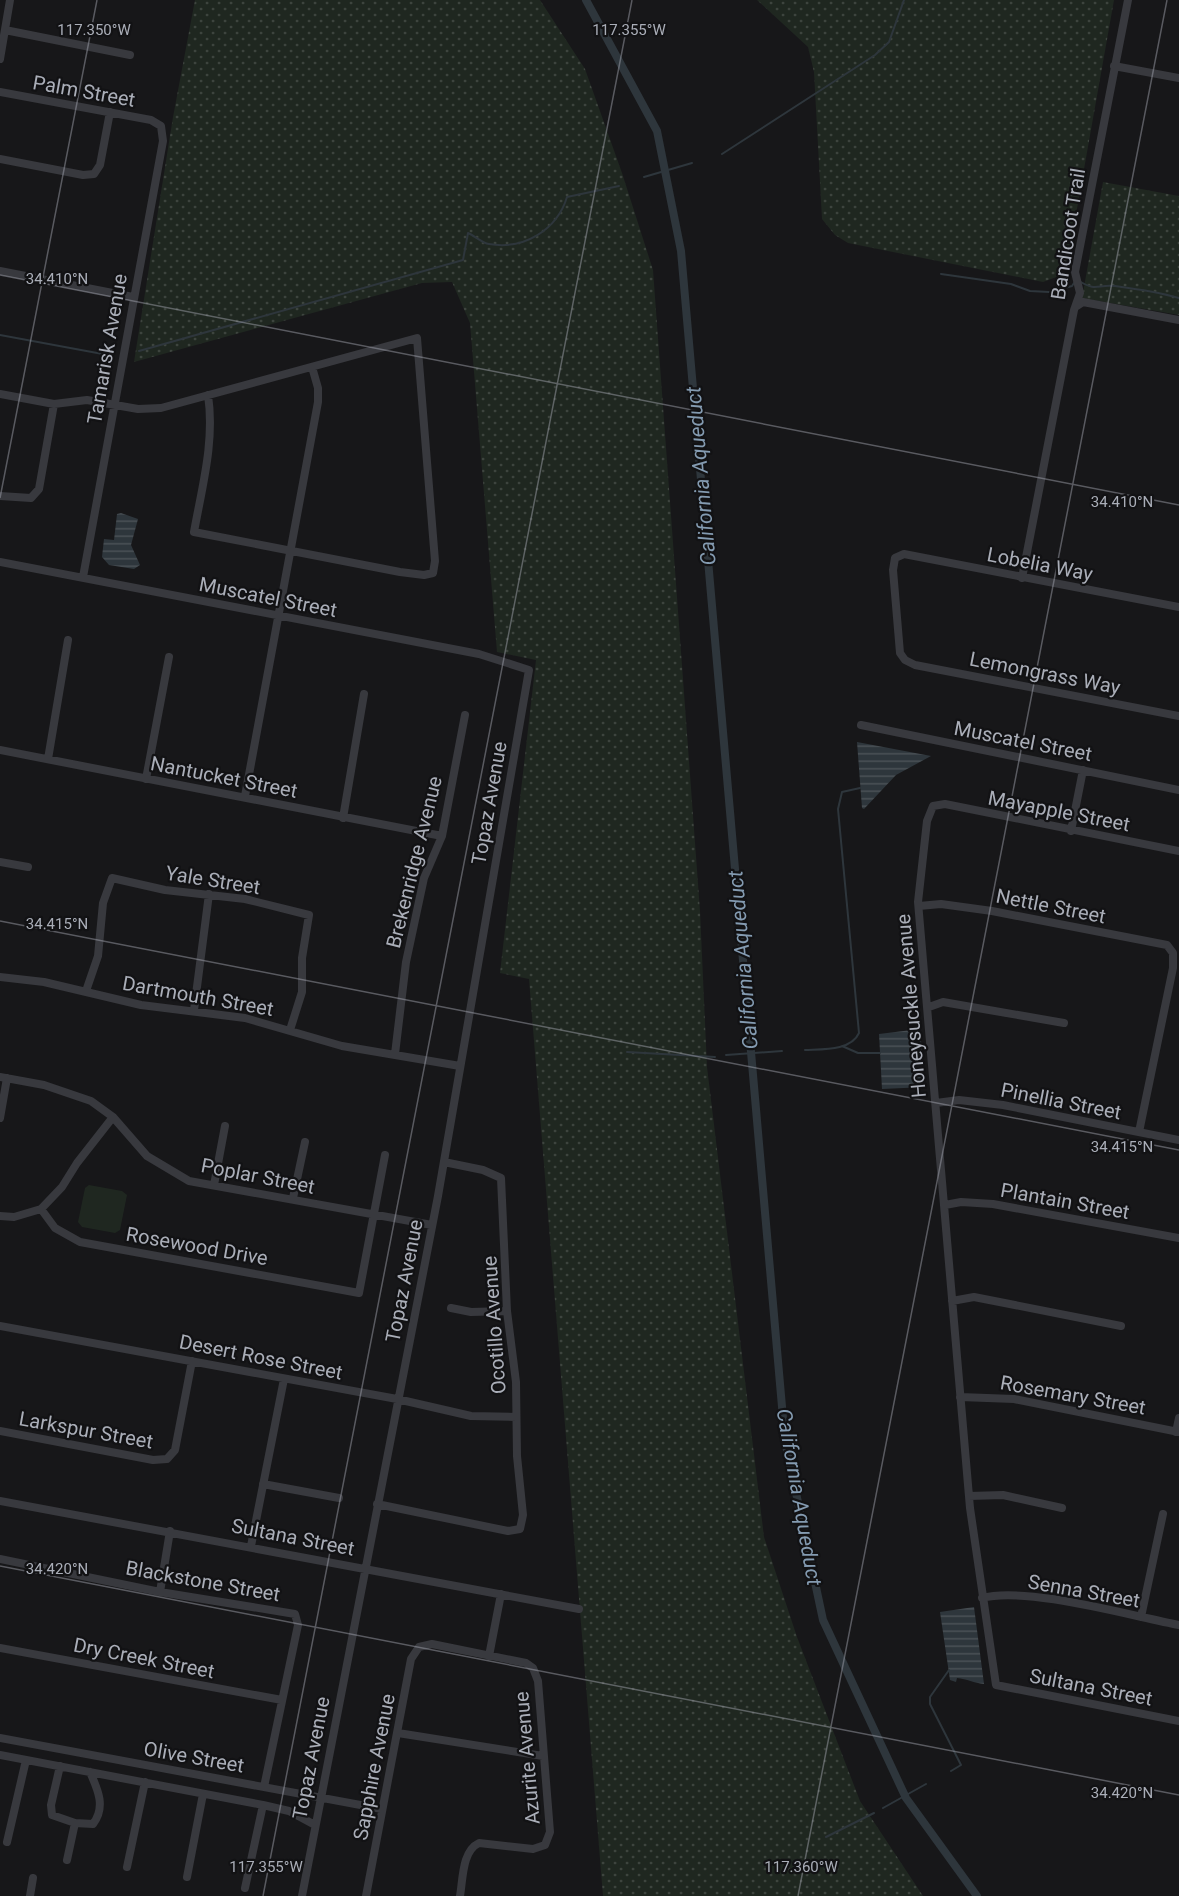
<svg xmlns="http://www.w3.org/2000/svg" width="1179" height="1896" viewBox="0 0 1179 1896" font-family="Roboto,sans-serif">
  <style>
    .grass { fill: url(#grass-dots) }
    .pitch { fill: #1f2720 }
    .water { fill: url(#water-rules) }
    .lines { fill: none; stroke-linecap: round; stroke-linejoin: round }
    .stream { stroke: #2e363c; stroke-width: 2 }
    .canal { stroke: #2e363c; stroke-width: 8 }
    .minor { stroke: #38393e; stroke-width: 8 }
    .ticks { fill: none; stroke: #aaaeb8; stroke-width: 1.5; stroke-opacity: 0.45 }
    .labels { text-anchor: middle; dominant-baseline: central; stroke-width: 4.5; stroke-linejoin: round; paint-order: stroke }
    .street-label { font-size: 20px; fill: #aaaeb8; stroke: #121214 }
    .water-label { font-size: 21px; font-style: italic; fill: #849bb1; stroke: #121214 }
    .ticks-label { font-size: 15px; text-anchor: middle; fill: #aaaeb8; stroke: #121214; stroke-width: 4.5; stroke-linejoin: round; paint-order: stroke }
  </style>
  <defs>
    <pattern id="grass-dots" width="8" height="8" patternUnits="userSpaceOnUse" patternTransform="scale(1.5)"><rect width="8" height="8" fill="#1f2720"/><path d="M2 2h.1M6 6h.1" fill="none" stroke="#3d443e" stroke-width="1.8" stroke-linecap="round"/></pattern>
    <pattern id="water-rules" width="6" height="5" patternUnits="userSpaceOnUse" patternTransform="scale(1.5)"><rect width="6" height="5" fill="#2e363c"/><path d="M0 2.5h6" fill="none" stroke="#4a5156"/></pattern>
  </defs>
  <rect width="100%" height="100%" fill="#171719"/>
  <!-- grass -->
  <path class="grass" d="M195 0H540L585 69 622 173 653 270 700 911 707 1067 764 1537 797 1637 860 1801 923 1896H603L529 979 500 973 536 660 497 652 470 323 452 282 422 283 134 362 173 117Z
    M757 0H1114L1067 265 1059 276 1043 282 848 243 835 235 822 219 814 72 808 47Z
    M1103 182 1179 196V315L1082 298Z"/>
  <!-- pitch -->
  <path class="pitch" d="M89 1185 122 1191 127 1195 120 1230 115 1233 82 1227 78 1222 85 1188Z"/>
  <!-- water -->
  <path class="water" d="M121 513 138 519 131 545 140 565 134 569 109 565 102 557 104 539 114 540 117 514Z
    M857 742 931 756 896 775 864 809 862 808Z
    M920 1029 925 1087 882 1089 879 1034Z
    M974 1607 984 1684C974 1683 967 1679 957 1678L956 1682 950 1680 940 1612Z"/>
  <g class="lines">
    <!-- stream -->
    <path class="stream" d="M722 154 875 55 889 42 904 0
      M644 177 692 163
      M941 274 1011 284 1030 291 1049 292 1072 286 1074 283
      M1079 281C1097 292 1097 284 1115 286 1137 289 1158 292 1179 298
      M0 335 108 355
      M139 351 463 260 468 233C475 236 482 243 489 244 524 250 557 230 567 197L619 186
      M842 1046 858 1053H880
      M805 1050C822 1049 851 1051 859 1033L838 809 842 792 860 788
      M627 1052 715 1057
      M726 1055 782 1051
      M949 1670 930 1697V1704L961 1765 951 1771
      M883 1808 926 1784
      M826 1837 874 1813"/>
    <!-- canal -->
    <path class="canal" d="M586 0 657 131 681 251 785 1441 823 1620 906 1798 977 1896"/>
    <!-- minor -->
    <path class="minor" d="M5 30 130 55
      M0 59 10 0
      M1114 66 1179 78
      M0 92 151 120 161 126 163 141 83 577
      M0 159 83 175 94 174 100 165 110 112
      M0 271 133 297
      M1077 306 1083 302 1179 320
      M0 394 54 404 87 400 138 409 161 408 417 338 435 561 433 573 424 575 400 572 194 532C202 487 215 441 208 395
      M0 496 31 498 39 489 54 404
      M0 562 479 654 529 670 438 1196 302 1896
      M1022 578 1074 310 1080 293 1075 272 1128 0
      M1179 607 904 554 895 558 893 570 900 653 905 660 915 665 1179 716
      M861 725 1179 790
      M0 750 442 836
      M48 759 68 640
      M146 779 169 657
      M245 796 318 402V388L312 367
      M343 818 364 694
      M1071 831 1083 770
      M1179 851 945 804 933 806 927 821 918 902 970 1508 996 1685 1179 1721
      M0 862 28 867
      M919 906 941 904 992 911 1167 945 1173 953V968L1139 1132
      M0 977 44 982 141 1005 245 1018 342 1046 460 1066
      M86 991 98 956 103 903 112 878 165 890 245 899 309 915 302 958V992L290 1030
      M929 1007 943 1002 1064 1023
      M194 1010 209 894
      M395 1054 406 962 424 878 442 836 465 715
      M0 1077 44 1085 91 1101 113 1117 147 1156 189 1181 432 1225
      M936 1103 959 1100 1003 1105 1179 1140
      M0 1118 7 1078
      M214 1185 225 1126
      M293 1198 305 1142
      M945 1205 961 1202 993 1204 1179 1238
      M41 1209 55 1228 80 1242 359 1293 385 1155
      M0 1216 14 1217 41 1209 62 1187 77 1163 113 1117
      M952 1301 974 1297 1121 1326
      M451 1308 471 1312 507 1311
      M0 1326 397 1399 471 1416 516 1417
      M960 1397 1014 1399 1179 1432
      M0 1431 153 1460 167 1459 175 1450 192 1361
      M1176 1432 1179 1418
      M263 1484 339 1498
      M969 1496 1003 1495 1062 1508
      M0 1501 579 1609
      M377 1504 508 1531 520 1529 523 1515 517 1456 516 1382 507 1311 501 1178 483 1170 444 1162
      M251 1546 284 1379
      M0 1559 160 1592 295 1614 298 1625 264 1787
      M160 1592 170 1531
      M982 1598C1026 1586 1131 1616 1179 1625
      M1141 1617 1163 1514
      M0 1648 282 1700
      M489 1656 501 1594
      M398 1733 543 1756
      M0 1738 382 1809
      M0 1755 263 1805 289 1811 315 1825
      M60 1766 51 1805 52 1815 75 1823 93 1824C106 1807 98 1790 90 1772
      M7 1842 26 1760
      M67 1860 75 1823
      M127 1867 145 1782
      M187 1877 203 1794
      M245 1888 263 1805
      M30 1896 33 1878
      M366 1896 411 1659 419 1647 432 1644 526 1663 533 1668 538 1681 550 1832 545 1845 533 1849 479 1843C462 1851 463 1879 460 1896"/>
  </g>
  <!-- ticks -->
  <path class="ticks" d="M0 275 1179 505M0 498 97 0M0 921 1179 1150M0 1566 1179 1795M263 1896 632 0M798 1896 1167 0"/>
  <g class="labels">
    <!-- street labels -->
    <g class="street-label">
      <text transform="translate(84 91) rotate(10)">Palm Street</text>
      <text transform="translate(1068 234) rotate(-81)">Bandicoot Trail</text>
      <text transform="translate(107 349) rotate(-80)">Tamarisk Avenue</text>
      <text transform="translate(1040 564) rotate(11)">Lobelia Way</text>
      <text transform="translate(268 597) rotate(11)">Muscatel Street</text>
      <text transform="translate(1045 673) rotate(11)">Lemongrass Way</text>
      <text transform="translate(1023 741) rotate(11)">Muscatel Street</text>
      <text transform="translate(224 777) rotate(11)">Nantucket Street</text>
      <text transform="translate(489 803) rotate(-80)">Topaz Avenue</text>
      <text transform="translate(1059 811) rotate(11)">Mayapple Street</text>
      <text transform="translate(414 862) rotate(-76)">Brekenridge Avenue</text>
      <text transform="translate(213 880) rotate(9)">Yale Street</text>
      <text transform="translate(1051 906) rotate(11)">Nettle Street</text>
      <text transform="translate(198 996) rotate(10)">Dartmouth Street</text>
      <text transform="translate(911 1006) rotate(-95)">Honeysuckle Avenue</text>
      <text transform="translate(1061 1101) rotate(11)">Pinellia Street</text>
      <text transform="translate(258 1176) rotate(11)">Poplar Street</text>
      <text transform="translate(1065 1201) rotate(10)">Plantain Street</text>
      <text transform="translate(197 1246) rotate(10)">Rosewood Drive</text>
      <text transform="translate(404 1281) rotate(-79)">Topaz Avenue</text>
      <text transform="translate(494 1325) rotate(-94)">Ocotillo Avenue</text>
      <text transform="translate(261 1357) rotate(11)">Desert Rose Street</text>
      <text transform="translate(1073 1395) rotate(10)">Rosemary Street</text>
      <text transform="translate(86 1430) rotate(10)">Larkspur Street</text>
      <text transform="translate(293 1537) rotate(11)">Sultana Street</text>
      <text transform="translate(203 1581) rotate(10)">Blackstone Street</text>
      <text transform="translate(1084 1591) rotate(10)">Senna Street</text>
      <text transform="translate(144 1658) rotate(11)">Dry Creek Street</text>
      <text transform="translate(1091 1687) rotate(11)">Sultana Street</text>
      <text transform="translate(194 1757) rotate(10)">Olive Street</text>
      <text transform="translate(311 1758) rotate(-79)">Topaz Avenue</text>
      <text transform="translate(527 1758) rotate(-95)">Azurite Avenue</text>
      <text transform="translate(374 1767) rotate(-79)">Sapphire Avenue</text>
    </g>
    <!-- water labels -->
    <g class="water-label">
      <text transform="translate(701 476) rotate(-95)">California Aqueduct</text>
      <text transform="translate(743 960) rotate(-95)">California Aqueduct</text>
      <text transform="translate(799 1497) rotate(80)">California Aqueduct</text>
    </g>
  </g>
  <g class="ticks-label">
    <text x="94" y="35">117.350°W</text>
    <text x="629" y="35">117.355°W</text>
    <text x="57" y="284">34.410°N</text>
    <text x="1122" y="507">34.410°N</text>
    <text x="57" y="929">34.415°N</text>
    <text x="1122" y="1152">34.415°N</text>
    <text x="57" y="1574">34.420°N</text>
    <text x="1122" y="1798">34.420°N</text>
    <text x="266" y="1872">117.355°W</text>
    <text x="801" y="1872">117.360°W</text>
  </g>
</svg>
